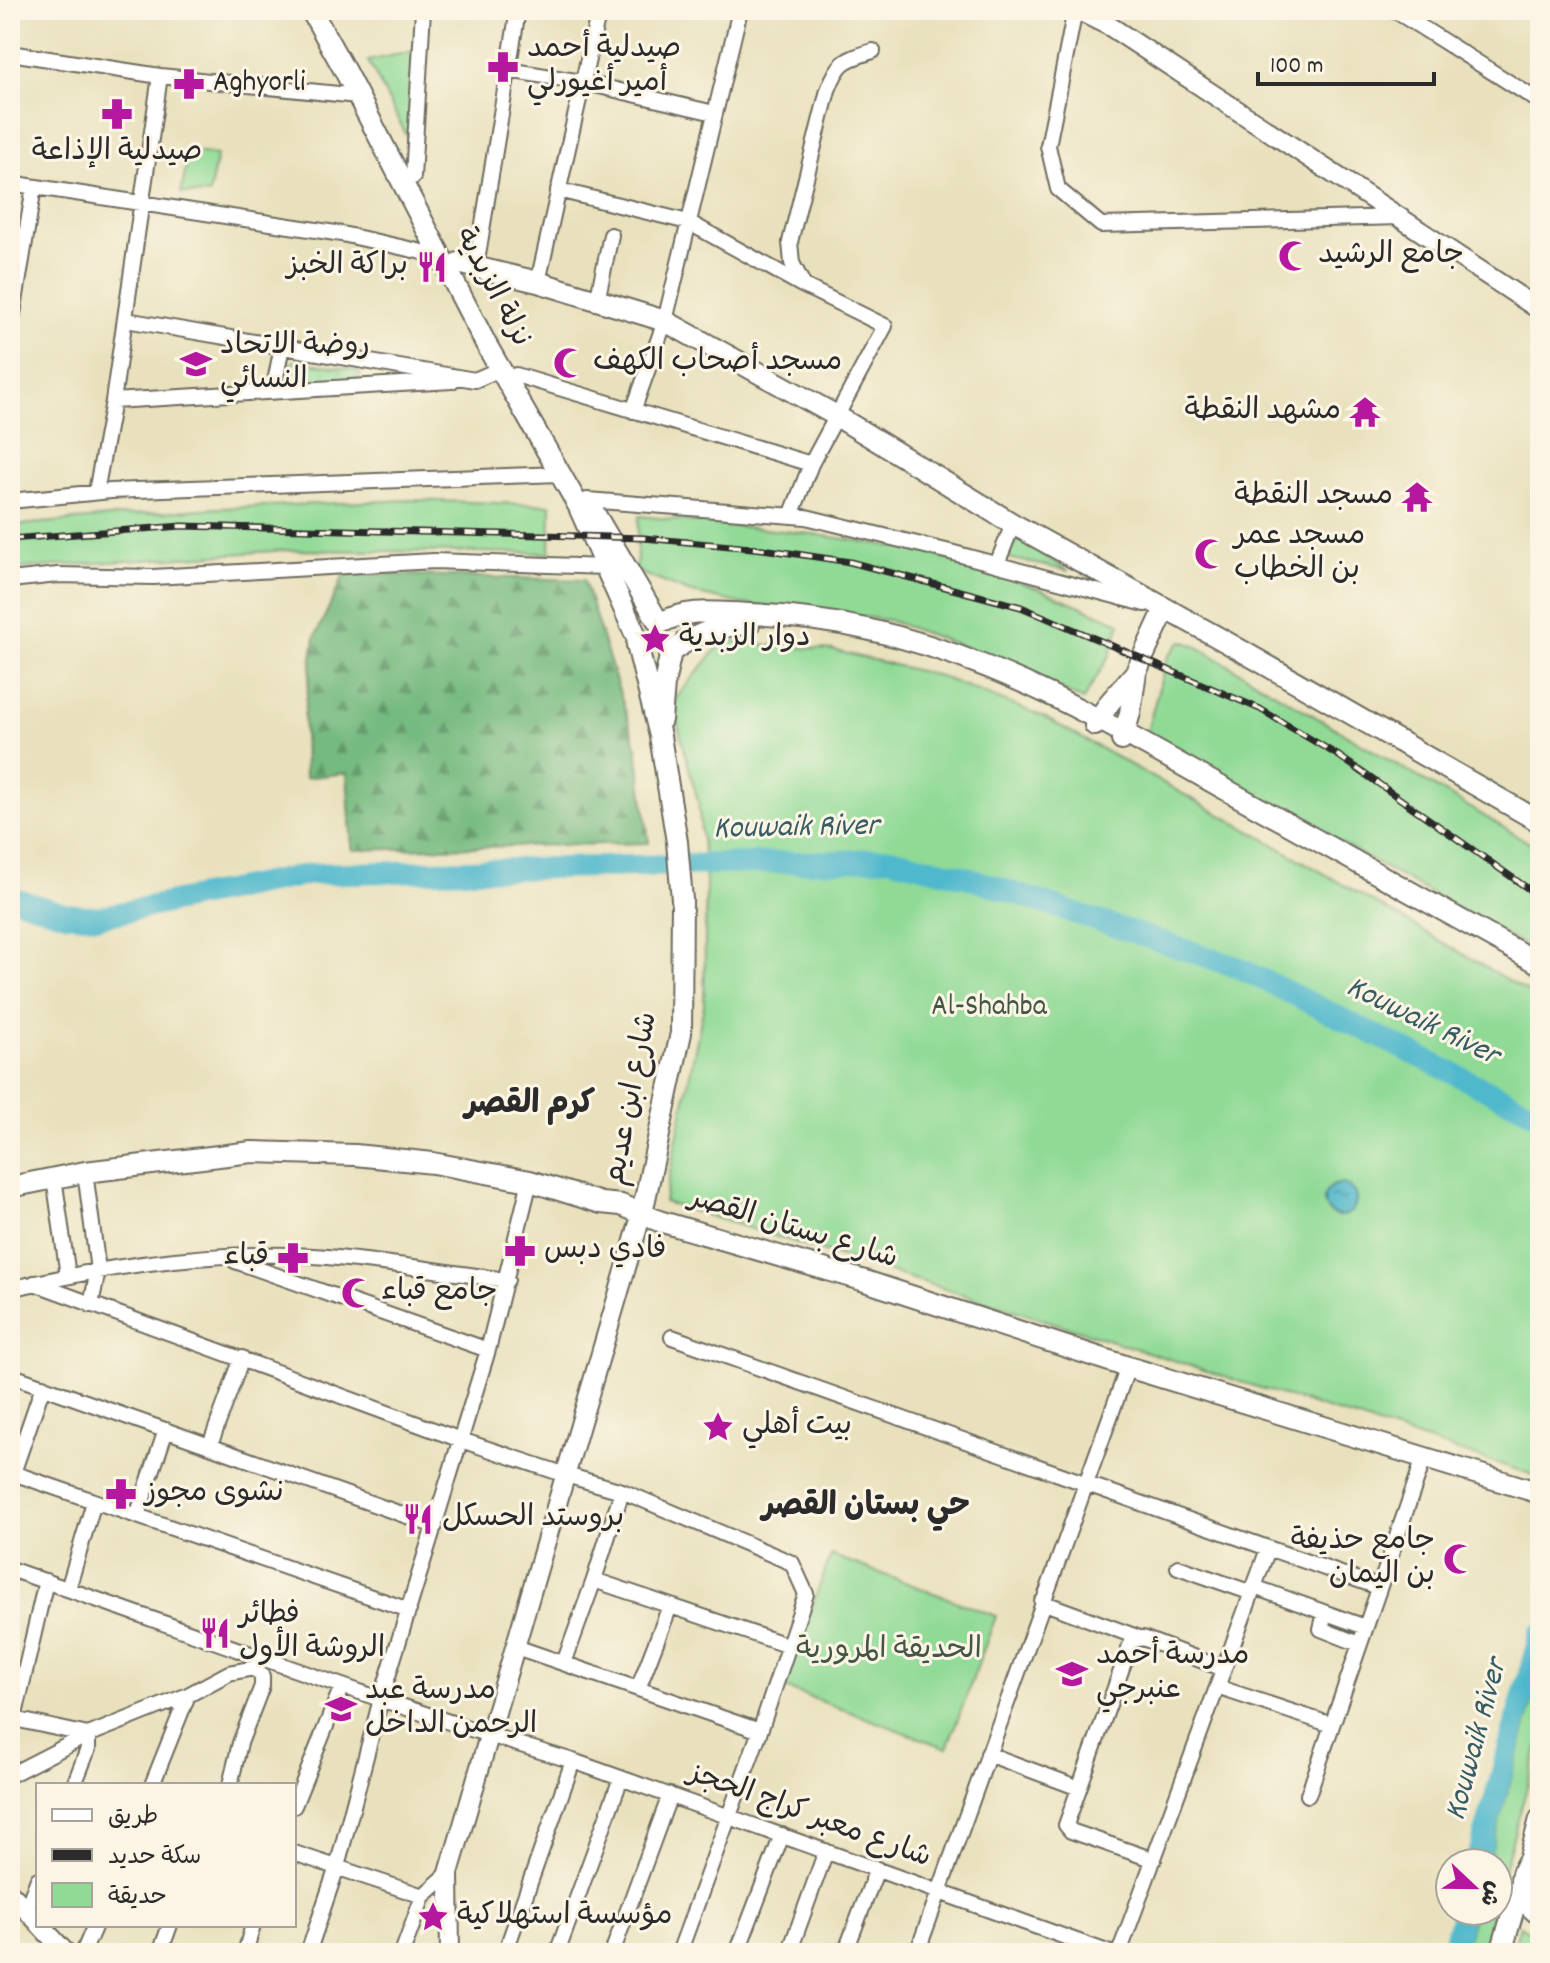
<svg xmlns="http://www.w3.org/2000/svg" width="1550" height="1963" viewBox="0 0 1550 1963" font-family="Dekko,'Playpen Sans Arabic',sans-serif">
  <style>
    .green { fill: #90da96; stroke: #5e8260; stroke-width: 2 }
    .forest { fill: url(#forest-firs); stroke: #507255; stroke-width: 2 }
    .garden { fill: url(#garden-dots); stroke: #5e8260; stroke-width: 2 }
    .water { fill: url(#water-ripples); stroke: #3d727c; stroke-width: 2 }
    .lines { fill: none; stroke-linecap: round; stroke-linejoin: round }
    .river { stroke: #4fb8cc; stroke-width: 22 }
    .minor-casing { stroke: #6e6b5e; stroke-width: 18 }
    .tertiary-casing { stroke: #6e6b5e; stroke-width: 22 }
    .secondary-casing { stroke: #6e6b5e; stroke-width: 24 }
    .minor { stroke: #fff; stroke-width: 14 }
    .tertiary { stroke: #fff; stroke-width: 18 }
    .secondary { stroke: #fff; stroke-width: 20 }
    .rail-casing { stroke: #2b2b2b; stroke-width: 7 }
    .rail { stroke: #fcf5e5; stroke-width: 4; stroke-dasharray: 12; stroke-linecap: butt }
    .labels { text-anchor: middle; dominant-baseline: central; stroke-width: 6; stroke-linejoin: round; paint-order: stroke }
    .poi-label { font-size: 30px; fill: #2b2b2b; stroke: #fcf5e5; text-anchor: start }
    .street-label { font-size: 30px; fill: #2b2b2b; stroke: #fcf5e5 }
    .park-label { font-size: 30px; fill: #445746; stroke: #fcf5e5 }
    .water-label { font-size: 32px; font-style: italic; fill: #385c63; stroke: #fcf5e5 }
    .neighbourhood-label { font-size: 32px; font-weight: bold; fill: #2b2b2b; stroke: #fcf5e5 }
  </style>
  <defs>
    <pattern id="forest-firs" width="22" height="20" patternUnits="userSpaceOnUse" patternTransform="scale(2)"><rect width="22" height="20" fill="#74ba7f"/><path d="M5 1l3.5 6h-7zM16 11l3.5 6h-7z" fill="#5f9768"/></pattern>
    <pattern id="garden-dots" width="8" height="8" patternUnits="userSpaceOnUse" patternTransform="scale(2)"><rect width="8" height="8" fill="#90da96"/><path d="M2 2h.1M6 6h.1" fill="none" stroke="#7cbb81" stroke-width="1.8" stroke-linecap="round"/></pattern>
    <pattern id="water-ripples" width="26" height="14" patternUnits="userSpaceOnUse" patternTransform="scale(2)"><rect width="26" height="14" fill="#4fb8cc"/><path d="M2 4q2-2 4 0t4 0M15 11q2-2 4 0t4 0" fill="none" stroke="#4296a6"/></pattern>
  </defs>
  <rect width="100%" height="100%" fill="#fcf5e5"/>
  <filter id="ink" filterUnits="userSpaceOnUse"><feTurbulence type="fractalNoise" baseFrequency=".0125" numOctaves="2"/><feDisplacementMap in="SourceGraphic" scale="16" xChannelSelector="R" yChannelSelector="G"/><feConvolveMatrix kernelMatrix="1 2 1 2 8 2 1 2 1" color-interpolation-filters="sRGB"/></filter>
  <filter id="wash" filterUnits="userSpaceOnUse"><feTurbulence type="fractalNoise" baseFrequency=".006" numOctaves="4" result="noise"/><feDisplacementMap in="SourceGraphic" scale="32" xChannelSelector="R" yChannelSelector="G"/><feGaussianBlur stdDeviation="1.8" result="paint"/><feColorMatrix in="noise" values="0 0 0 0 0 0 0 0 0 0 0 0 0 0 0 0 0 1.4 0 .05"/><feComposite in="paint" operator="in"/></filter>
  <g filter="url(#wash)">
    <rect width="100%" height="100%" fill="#e9e1bd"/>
    <!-- green -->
    <path class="green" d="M414 51 409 140 368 61Z
      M189 151 217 155 209 195 181 193Z
      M411 500 551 505 550 553 288 550 10 569V526L199 509Z
      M639 516 812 534 923 551 1040 589 1120 623 1110 655 1083 700 990 656 888 620 743 604 688 592 636 571Z
      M1017 538 1069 571 1008 558Z
      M723 641 832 650 939 676 1042 716 1261 837 1540 999V1477L1097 1336 664 1202 704 1005 706 882 698 801 672 703Z
      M1181 641 1194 645 1540 849V954L1146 735 1167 658Z
      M831 1555 996 1616 947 1748 782 1687Z
      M1540 1675V1741L1498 1891V1863H1488Z
      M1475 1911H1492L1481 1953H1463Z
      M1520 1925 1540 1937V1942L1533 1953H1512Z
      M465 1939 498 1953H464Z"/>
    <!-- forest -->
    <path class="forest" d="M345 573 584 580 637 748 649 843 352 850 347 773 305 778 304 717 315 637Z"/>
    <!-- garden -->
    <path class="garden" d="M294 361 357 370 361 375 356 380 292 383 286 380 283 370Z"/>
    <!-- water -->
    <path class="water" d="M1324 1200a16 16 0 1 1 32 0a16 16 0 1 1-32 0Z"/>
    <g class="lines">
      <!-- river -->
      <path class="river" d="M10 897 65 914 99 917 310 874 840 861 890 858 966 877 1237 967 1540 1116
        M1477 1863 1540 1634
        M1452 1953 1463 1911"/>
    </g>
  </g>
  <g filter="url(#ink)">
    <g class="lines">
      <defs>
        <path id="minor" d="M1075 10 1048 146 1058 189 1101 225 1401 217
          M1394 10 1540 102
          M10 53 160 76 358 96
          M508 70 582 82 714 113
          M413 177 423 10
          M10 183 342 234 440 256
          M558 190 688 222 804 286
          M476 267 518 10
          M538 282 599 10
          M597 301 611 235
          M126 320 475 380 500 369
          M10 332 34 187
          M516 375 811 464 885 326 804 286 792 263 790 242 828 90C839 61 844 60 873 51
          M273 392 282 346
          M113 401 452 381
          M633 411 665 321 740 10
          M96 492 113 401 160 76
          M587 500 806 517 950 552 1145 604
          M10 501 111 491 560 474
          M791 516 811 464
          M997 564 1013 524
          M10 580 58 575 153 577 434 561 605 567
          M85 1172 98 1270 91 1305
          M54 1177 68 1276
          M235 1261 488 1350
          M34 1283 461 1440 566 1475 622 1491 792 1563 806 1594 760 1731 679 1953
          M10 1289C107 1266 213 1250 313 1256 377 1260 443 1272 507 1280
          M672 1337 1378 1587
          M10 1375 435 1526
          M210 1445 242 1358
          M10 1472 409 1610
          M13 1473 43 1386
          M137 1516 166 1430
          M1178 1567 1252 1593
          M10 1569C197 1634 383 1704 573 1761L1110 1953
          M594 1580 789 1646
          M1254 1587 1365 1627
          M68 1589 94 1502
          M1042 1602 1137 1637
          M1325 1613 1321 1629 1359 1644
          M516 1647 760 1731
          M564 1663 594 1580 622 1491
          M1217 1687 1332 1725
          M638 1689 670 1606
          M10 1718 88 1735V1749L74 1785
          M14 1719 46 1581
          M988 1754 1079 1788
          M10 1775 88 1735 188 1695 229 1673 254 1668 267 1657
          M152 1785 188 1695
          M230 1785 240 1743 262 1686V1676L254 1668
          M1308 1795 1424 1458
          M294 1806 342 1686
          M294 1853 423 1896
          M1154 1860 1071 1831 1066 1825 1132 1640 1143 1638 1224 1669
          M26 1910 38 1879
          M83 1953 95 1925
          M160 1953 170 1925
          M245 1953 253 1925
          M308 1953 337 1867 381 1699 488 1350 530 1181
          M402 1953 423 1896 449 1873
          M505 1953 573 1761
          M557 1953 621 1778
          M612 1953 670 1795
          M737 1953 782 1835
          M789 1953 826 1851
          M845 1953 877 1869
          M917 1953 1128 1367
          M1119 1953 1268 1549"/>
        <path id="tertiary" d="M1077 10 1111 27 1540 310
          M10 1893 38 1922
          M40 1925 66 1953
          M450 1953 449 1873 642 1213"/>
        <path id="secondary" d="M311 10 345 71 487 346 578 505 637 638
          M458 263 538 282 665 321 835 415 1013 524 1228 643 1540 822
          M590 506 659 623
          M661 623C688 607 718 613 749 614 935 620 1075 705 1232 793 1335 850 1437 907 1540 964
          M637 645 660 736 677 842 682 900 681 1033 642 1213
          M675 649C697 633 723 625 749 624
          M661 720 664 684 670 656
          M1095 725 1110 702 1136 672 1165 609
          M1122 740 1130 713 1136 672
          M10 1187 85 1172 252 1152 355 1155 433 1163 530 1181 601 1203 621 1205 659 1221 865 1281 1128 1367 1540 1493
          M1540 1850C1515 1867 1514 1898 1540 1915
          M1530 1857 1540 1819
          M1501 1953 1520 1887"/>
      </defs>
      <!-- minor casing -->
      <use href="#minor" class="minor-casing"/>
      <!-- tertiary casing -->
      <use href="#tertiary" class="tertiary-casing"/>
      <!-- secondary casing -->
      <use href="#secondary" class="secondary-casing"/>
      <!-- minor -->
      <use href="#minor" class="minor"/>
      <!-- tertiary -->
      <use href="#tertiary" class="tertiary"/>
      <!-- secondary -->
      <use href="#secondary" class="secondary"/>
      <defs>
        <path id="rail" d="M10 539 182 526 542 535 644 538 763 549 850 562 1021 607 1260 709 1339 756 1540 897"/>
      </defs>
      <!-- rail casing -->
      <use href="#rail" class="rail-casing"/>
      <!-- rail -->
      <use href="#rail" class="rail"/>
    </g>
  </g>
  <!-- icons -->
  <defs>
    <symbol id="pharmacy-bare" viewBox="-9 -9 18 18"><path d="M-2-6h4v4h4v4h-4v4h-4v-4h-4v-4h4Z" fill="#b5179e" stroke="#fcf5e5" stroke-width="2.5" paint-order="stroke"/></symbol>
    <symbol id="mosque-bare" viewBox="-9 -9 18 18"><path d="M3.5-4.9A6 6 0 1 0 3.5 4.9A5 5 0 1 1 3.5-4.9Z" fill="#b5179e" stroke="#fcf5e5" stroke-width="2.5" paint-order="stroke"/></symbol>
    <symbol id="restaurant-bare" viewBox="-9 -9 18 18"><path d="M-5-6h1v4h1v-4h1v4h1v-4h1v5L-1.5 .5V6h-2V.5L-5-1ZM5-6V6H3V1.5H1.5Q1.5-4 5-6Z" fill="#b5179e" stroke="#fcf5e5" stroke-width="2.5" paint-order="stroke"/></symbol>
    <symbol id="school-bare" viewBox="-9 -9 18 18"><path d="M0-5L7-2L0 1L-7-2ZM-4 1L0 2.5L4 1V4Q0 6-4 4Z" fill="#b5179e" stroke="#fcf5e5" stroke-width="2.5" paint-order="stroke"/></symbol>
    <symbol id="temple-bare" viewBox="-9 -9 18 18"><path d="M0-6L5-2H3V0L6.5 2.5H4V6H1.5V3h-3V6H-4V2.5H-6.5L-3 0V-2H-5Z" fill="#b5179e" stroke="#fcf5e5" stroke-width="2.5" paint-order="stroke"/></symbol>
    <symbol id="sight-bare" viewBox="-9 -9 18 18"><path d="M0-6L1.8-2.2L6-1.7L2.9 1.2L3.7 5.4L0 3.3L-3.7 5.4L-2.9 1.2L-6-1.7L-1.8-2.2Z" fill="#b5179e" stroke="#fcf5e5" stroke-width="2.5" paint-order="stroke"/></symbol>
  </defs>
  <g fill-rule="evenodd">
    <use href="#pharmacy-bare" x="481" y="45" width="44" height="44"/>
    <use href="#pharmacy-bare" x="167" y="62" width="44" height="44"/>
    <use href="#pharmacy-bare" x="95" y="92" width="44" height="44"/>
    <use href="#mosque-bare" x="1272" y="234" width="44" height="44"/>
    <use href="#restaurant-bare" x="410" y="245" width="44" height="44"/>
    <use href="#mosque-bare" x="547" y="341" width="44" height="44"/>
    <use href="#school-bare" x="174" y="342" width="44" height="44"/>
    <use href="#temple-bare" x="1343" y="390" width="44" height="44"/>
    <use href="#temple-bare" x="1395" y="475" width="44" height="44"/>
    <use href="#mosque-bare" x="1188" y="532" width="44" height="44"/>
    <use href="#sight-bare" x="633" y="617" width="44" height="44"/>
    <use href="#pharmacy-bare" x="498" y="1229" width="44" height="44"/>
    <use href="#pharmacy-bare" x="271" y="1236" width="44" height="44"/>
    <use href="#mosque-bare" x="335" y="1271" width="44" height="44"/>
    <use href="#sight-bare" x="696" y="1405" width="44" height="44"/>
    <use href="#pharmacy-bare" x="99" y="1472" width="44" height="44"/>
    <use href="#restaurant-bare" x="396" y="1497" width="44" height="44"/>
    <use href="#mosque-bare" x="1437" y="1537" width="44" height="44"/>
    <use href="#restaurant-bare" x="193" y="1611" width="44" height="44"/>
    <use href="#school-bare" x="1050" y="1652" width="44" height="44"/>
    <use href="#school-bare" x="319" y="1687" width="44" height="44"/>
    <use href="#sight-bare" x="411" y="1895" width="44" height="44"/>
  </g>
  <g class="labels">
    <!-- poi labels -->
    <g class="poi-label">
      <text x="527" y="50">صيدلية أحمد<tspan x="527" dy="34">أمير أغيورلي</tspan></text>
      <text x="213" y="84">Aghyorli</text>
      <text x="117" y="153" text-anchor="middle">صيدلية الإذاعة</text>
      <text x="1318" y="256">جامع الرشيد</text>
      <text x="408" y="267" text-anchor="end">براكة الخبز</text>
      <text x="220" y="347">روضة الاتحاد<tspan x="220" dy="34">النسائي</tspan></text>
      <text x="593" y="363">مسجد أصحاب الكهف</text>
      <text x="1341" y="412" text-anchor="end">مشهد النقطة</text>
      <text x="1393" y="497" text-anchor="end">مسجد النقطة</text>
      <text x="1234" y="537">مسجد عمر<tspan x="1234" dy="34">بن الخطاب</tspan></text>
      <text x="679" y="639">دوار الزبدية</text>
      <text x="544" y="1251">فادي دبس</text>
      <text x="269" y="1258" text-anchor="end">قباء</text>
      <text x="381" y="1293">جامع قباء</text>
      <text x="742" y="1427">بيت أهلي</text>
      <text x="145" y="1494">نشوى مجوز</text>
      <text x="442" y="1519">بروستد الحسكل</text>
      <text x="1435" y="1542" text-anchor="end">جامع حذيفة<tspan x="1435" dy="34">بن اليمان</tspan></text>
      <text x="239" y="1616">فطائر<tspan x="239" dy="34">الروشة الأول</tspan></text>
      <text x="1096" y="1657">مدرسة أحمد<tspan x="1096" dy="34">عنبرجي</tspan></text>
      <text x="365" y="1692">مدرسة عبد<tspan x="365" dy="34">الرحمن الداخل</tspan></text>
      <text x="457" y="1917">مؤسسة استهلاكية</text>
    </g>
    <!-- street labels -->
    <g class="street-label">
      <text transform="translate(491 288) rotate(62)">نزلة الزبدية</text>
      <text transform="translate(633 1099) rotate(-79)">شارع ابن عديم</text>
      <text transform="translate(793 1230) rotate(17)">شارع بستان القصر</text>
      <text transform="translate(809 1817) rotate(20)">شارع معبر كراج الحجز</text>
    </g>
    <!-- park labels -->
    <g class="park-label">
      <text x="989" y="1008">Al-Shahba</text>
      <text x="889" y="1651">الحديقة المرورية</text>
    </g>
    <!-- water labels -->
    <g class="water-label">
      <text transform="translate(796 829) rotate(-1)">Kouwaik River</text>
      <text transform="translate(1422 1023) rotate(26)">Kouwaik River</text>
      <text transform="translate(1478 1740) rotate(-75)">Kouwaik River</text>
    </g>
    <!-- neighbourhood labels -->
    <g class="neighbourhood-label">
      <text x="530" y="1106">كرم القصر</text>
      <text x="866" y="1508">حي بستان القصر</text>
    </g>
  </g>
  <!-- margin -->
  <rect width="1550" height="1963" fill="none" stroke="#fcf5e5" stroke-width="40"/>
  <!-- legend -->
  <rect x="36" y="1783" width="260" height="144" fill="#fcf5e5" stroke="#a8a49b" stroke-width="2"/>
  <rect x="52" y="1809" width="40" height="12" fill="#ffffff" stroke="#a8a49b" stroke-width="2"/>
  <text x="108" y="1823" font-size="24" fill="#2b2b2b">طريق</text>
  <rect x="52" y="1849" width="40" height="12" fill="#2b2b2b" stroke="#a8a49b" stroke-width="2"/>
  <text x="108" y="1863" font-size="24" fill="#2b2b2b">سكة حديد</text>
  <rect x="52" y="1883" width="40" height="24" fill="#90da96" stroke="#a8a49b" stroke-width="2"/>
  <text x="108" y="1903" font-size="24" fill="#2b2b2b">حديقة</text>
  <!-- north arrow -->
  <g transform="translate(1474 1887) rotate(112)"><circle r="38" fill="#fcf5e5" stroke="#a8a49b" stroke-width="2"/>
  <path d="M0-6L14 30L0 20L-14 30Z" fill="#b5179e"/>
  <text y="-12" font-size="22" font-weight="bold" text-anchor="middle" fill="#2b2b2b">ش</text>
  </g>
  <!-- scale -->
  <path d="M1258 72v12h176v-12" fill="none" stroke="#2b2b2b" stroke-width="4"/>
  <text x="1270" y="72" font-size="24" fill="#2b2b2b" stroke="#fcf5e5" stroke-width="6" paint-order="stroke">100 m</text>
</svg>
